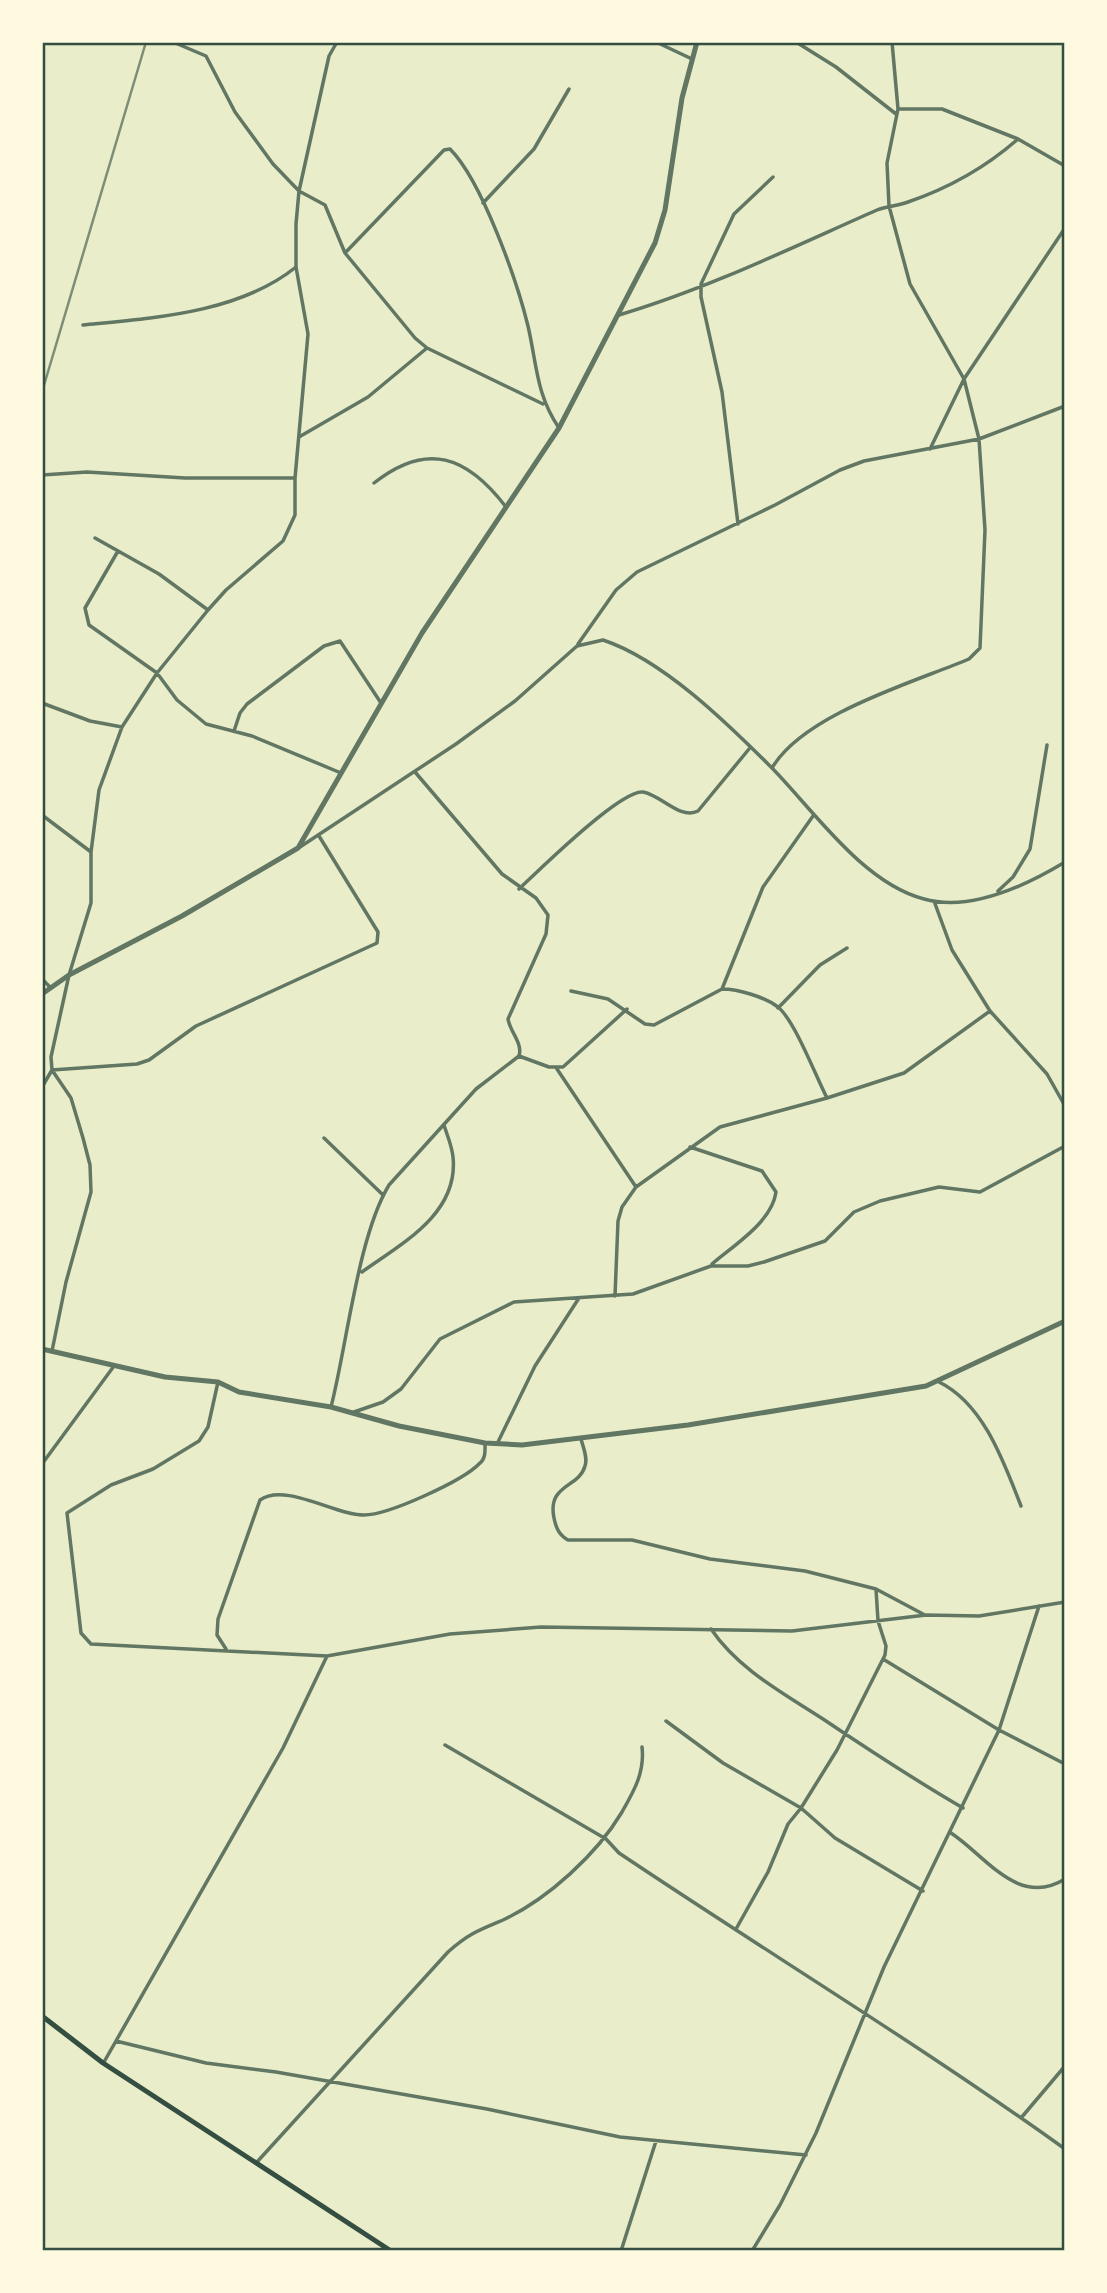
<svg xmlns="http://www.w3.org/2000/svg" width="1107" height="2293" viewBox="0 0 1107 2293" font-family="'Fira Sans',sans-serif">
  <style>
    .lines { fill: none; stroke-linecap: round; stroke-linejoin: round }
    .minor { stroke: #617663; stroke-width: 3.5 }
    .tertiary { stroke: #617663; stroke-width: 5 }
    .secondary { stroke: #344e41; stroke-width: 5 }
    .rail { stroke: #7c8e77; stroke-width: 2.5 }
    .neatline { fill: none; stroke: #344e41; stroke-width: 2.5 }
  </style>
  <rect width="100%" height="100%" fill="#e9edc9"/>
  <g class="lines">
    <!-- minor -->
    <path class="minor" d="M173 42 206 56 235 112 273 164 299 191 325 205 345 253 415 338 427 348 543 404
      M656 42 692 59
      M796 42 836 67 896 114
      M898 109H942L1018 139 1065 166
      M483 203 534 149 569 89
      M345 253 444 150 450 149C482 181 517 281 528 326 537 365 536 394 559 428
      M619 315C707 289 793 247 877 210 887 206 897 206 908 202 949 188 985 168 1018 139
      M83 325C154 318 239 313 296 267
      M299 437 368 397 427 348
      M930 449 964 379 1065 228
      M42 475 87 472 185 478H295
      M374 483C427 441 467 456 506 507
      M738 524 722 392 701 297V284L734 214 773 177
      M95 538 159 574 208 610
      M118 551 85 608 89 625 157 673 177 700 206 724 252 736 341 773
      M578 644 616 590 637 572 775 505 840 470 864 461 979 439 1065 406
      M42 703 90 721 122 727
      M234 731 240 713 247 704 324 646 340 641 381 703
      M772 768C804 714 912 683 969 659L980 648 985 530 979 439 964 379 910 284 889 206 887 163 898 109 892 42
      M42 815 91 852
      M300 847 456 744 515 701 577 646 603 640C663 660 727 723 772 768 814 811 863 883 924 899 970 912 1027 885 1065 862
      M519 889C538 871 621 789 643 792 661 795 680 820 698 811L749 749
      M998 891 1013 877 1030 849 1047 745
      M934 901 952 950 990 1011 1047 1074 1065 1106
      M42 979 50 987
      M722 989 763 887 813 816
      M571 991 608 999 645 1024 654 1025 722 989C738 989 765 997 778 1007 795 1021 816 1077 827 1098
      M778 1008 820 965 847 948
      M519 1056 549 1067H563L627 1009
      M557 1069 636 1187
      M42 1087 52 1070 137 1064 149 1060 196 1026 377 943 378 932 319 836
      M324 1138 383 1195
      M690 1147 762 1171 776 1192C772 1222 734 1245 712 1264
      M362 1272C401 1244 459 1214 453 1157 452 1146 447 1135 444 1125
      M615 1296 618 1221 622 1207 636 1187 720 1127 827 1098 904 1073 990 1011
      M52 1351 66 1282 91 1192 90 1165 83 1138 71 1098 52 1070 51 1057 69 975 91 903V852L99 790 122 727 157 673 208 610 226 590 283 541 295 515V478L308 334 296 267V224L299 191 329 56 337 42
      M218 1382 208 1427 199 1441 153 1469 111 1485 67 1513 81 1633 91 1644 327 1656 450 1634 541 1627 792 1631 926 1615 979 1616 1065 1602
      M939 1382C984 1404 1004 1463 1021 1506
      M331 1407C347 1345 358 1236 389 1185L476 1089 519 1056C523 1043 510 1032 508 1019L546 934 548 915 536 898 502 874 415 772
      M354 1412 383 1402 401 1389 440 1339 514 1302 633 1294 711 1266H748L764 1262 825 1241 854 1212 880 1201 939 1187 980 1192 1065 1146
      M581 1439C583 1447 588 1458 585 1466 579 1488 547 1484 554 1518 556 1528 559 1535 568 1540H632L710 1559 805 1571 876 1589 923 1614
      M498 1442 535 1366 579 1298
      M42 1464 114 1366
      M711 1629C738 1669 783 1693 823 1719 869 1750 915 1780 963 1808
      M226 1649 217 1635 218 1619 260 1500C285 1482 337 1516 364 1515 388 1515 463 1481 480 1463 486 1458 485 1450 485 1443
      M883 1659 999 1730 1065 1764
      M666 1721 723 1763 801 1808 837 1750 885 1655 886 1646 878 1621 876 1589
      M445 1745 606 1839 619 1853C768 1953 920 2045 1065 2149
      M951 1833C986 1856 1018 1908 1065 1879
      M736 1929 768 1872 788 1824 801 1808 835 1838 923 1891
      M116 2041 206 2063 276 2072 487 2109 620 2137 806 2155
      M104 2062 283 1748 327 1656
      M1021 2118 1065 2066
      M257 2162 448 1952C468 1934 479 1930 503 1920 548 1899 597 1854 622 1812 634 1791 645 1772 642 1747
      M621 2251 656 2141
      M752 2251 780 2205 816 2133 884 1967 999 1730 1039 1606"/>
    <!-- tertiary -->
    <path class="tertiary" d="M42 994 69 975 182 916 298 848 422 633 559 428 655 243 665 210 682 98 697 42
      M42 1349 165 1377 218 1382 239 1392 331 1407 399 1426 485 1443 522 1445 688 1425 926 1386 1065 1321"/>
    <!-- secondary -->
    <path class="secondary" d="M42 2016 103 2063 391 2251"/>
    <!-- rail -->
    <path class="rail" d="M42 392 146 42"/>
  </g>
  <!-- border -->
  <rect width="1107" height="2293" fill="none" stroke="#fefae0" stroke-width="88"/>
  <rect x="44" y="44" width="1019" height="2205" class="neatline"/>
</svg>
